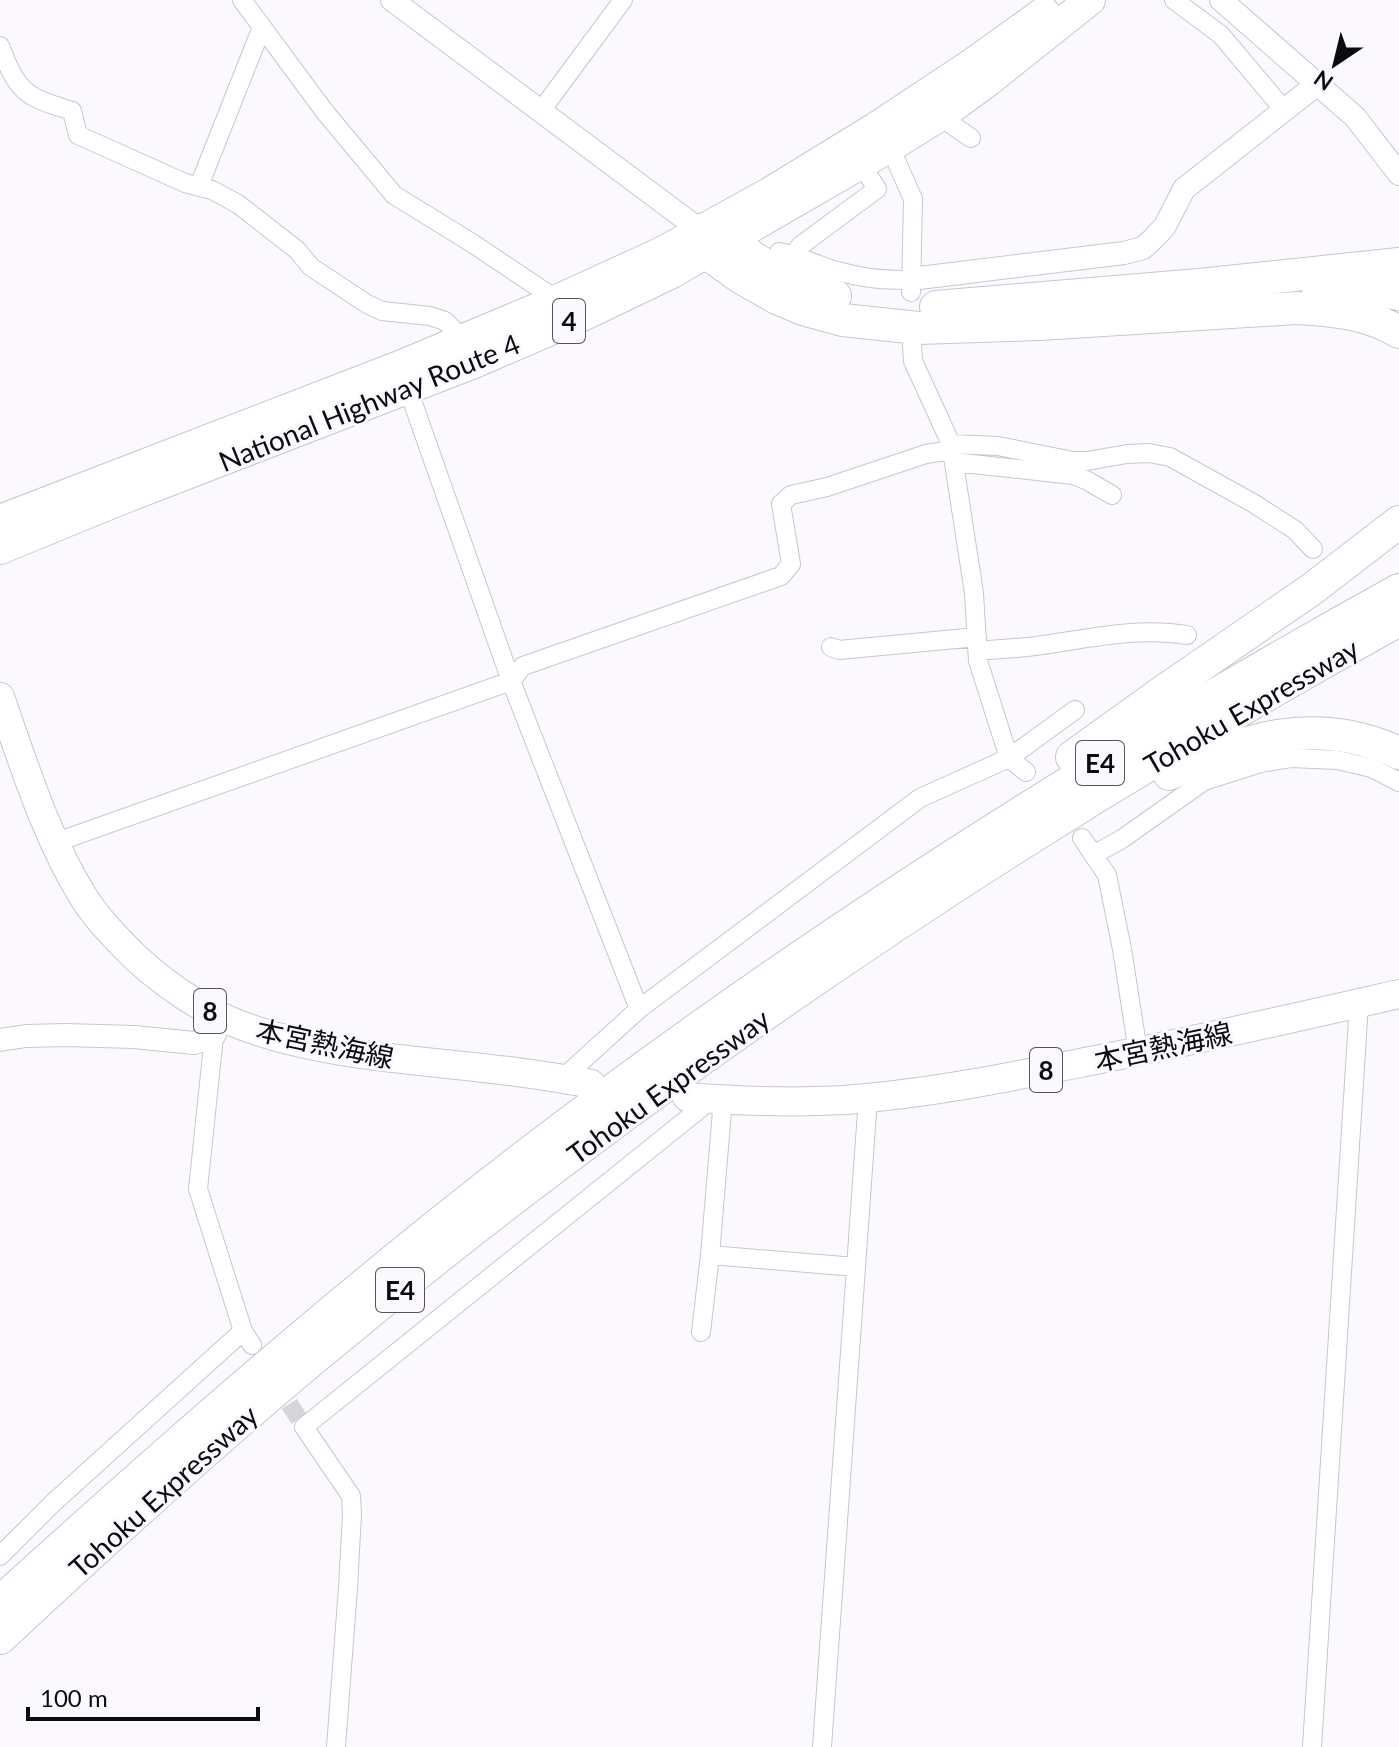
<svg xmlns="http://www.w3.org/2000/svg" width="1399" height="1747" viewBox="0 0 1399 1747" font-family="Lato,'Noto Sans JP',sans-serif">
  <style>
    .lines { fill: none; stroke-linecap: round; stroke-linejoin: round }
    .minor-tunnel { stroke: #d7d5da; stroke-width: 18; stroke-dasharray: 18 9; stroke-linecap: butt }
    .minor-casing { stroke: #c9c5d1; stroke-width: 20 }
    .tertiary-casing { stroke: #c9c5d1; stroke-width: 24 }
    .primary-casing { stroke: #c9c5d1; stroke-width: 30 }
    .trunk-casing { stroke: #c9c5d1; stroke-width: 32 }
    .motorway-casing { stroke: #c9c5d1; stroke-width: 34 }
    .minor { stroke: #fff; stroke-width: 18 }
    .tertiary { stroke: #fff; stroke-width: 22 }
    .primary { stroke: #fff; stroke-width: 28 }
    .trunk { stroke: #fff; stroke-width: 30 }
    .motorway { stroke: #fff; stroke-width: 32 }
    .labels { text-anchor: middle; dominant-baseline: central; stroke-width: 6; stroke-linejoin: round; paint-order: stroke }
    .shield { fill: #fbf9fe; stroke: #545257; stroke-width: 2 }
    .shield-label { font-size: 26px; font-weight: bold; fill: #0c0b0f }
    .street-label { font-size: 28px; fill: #0c0b0f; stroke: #fbf9fe }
  </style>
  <rect width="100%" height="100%" fill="#fbf9fe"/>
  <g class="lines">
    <!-- minor-tunnel -->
    <path class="minor-tunnel" d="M275 1381 304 1427"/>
    <defs>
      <path id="minor" d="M242 0 325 112 394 195 472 243 557 300
        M1174 0 1221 35 1284 110
        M0 46C8 66 15 88 36 98 47 104 61 107 72 111L78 135 185 183 212 190 238 204 297 250 311 267 367 304 382 311 430 316 445 321 463 339
        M540 112 623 0
        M939 116 971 138
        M890 147 913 199 911 292
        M199 186 262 27
        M779 252C801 256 820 267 841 272 863 278 888 281 911 279
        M794 255 800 246 877 189 861 164
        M912 345 913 361 951 444 974 593 978 661 1009 758 1026 772
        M408 389 511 681 639 1009
        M951 444 998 446 1073 461H1087L1127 454 1149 453 1170 457 1253 503 1295 530 1313 549
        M954 462 1073 475 1086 480 1112 495
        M831 647 839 650 977 637
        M978 651C994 649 1011 649 1027 647 1080 641 1133 626 1187 635
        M1082 838 1107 875 1122 949 1138 1052
        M54 843 511 681 523 666 781 576 791 564 781 504 791 495 827 487 926 454 952 450
        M1093 855 1122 839 1204 781 1261 763 1291 758 1337 760 1372 768 1399 782
        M214 1036 198 1189 243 1331 252 1345
        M563 1078 639 1009 920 798 1009 758 1075 710
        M710 1255 856 1267
        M701 1332 710 1255 723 1099
        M0 1556 53 1503 243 1331
        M336 1747 348 1588 352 1514 351 1496 304 1427 712 1099
        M822 1747 868 1098
        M1312 1747 1359 1003"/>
      <path id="tertiary" d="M392 0 700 230
        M1221 0 1355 117 1399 174
        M911 279 1124 253 1143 248 1155 237 1165 226 1184 189 1316 85
        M0 1040 26 1036 65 1035 134 1037 194 1043 214 1036 222 1017"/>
      <path id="primary" d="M0 697C24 765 46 837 84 898 98 920 118 940 136 958 168 987 203 1011 243 1026 283 1041 325 1049 368 1055 442 1065 517 1069 591 1084
        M687 1097C738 1101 794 1103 845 1100 926 1094 1005 1078 1085 1062 1190 1042 1294 1018 1399 994"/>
      <path id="trunk" d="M0 520 397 367 557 300 662 252 769 193 875 128 973 63 1044 12
        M0 549 117 501 474 363 576 319 672 273 890 147 946 112 987 82 1090 0"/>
      <path id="motorway" d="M700 230 708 254 740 277 777 298 803 309 843 320 918 328 1039 324 1297 308C1333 310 1367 313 1399 332
        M700 230 730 239 752 257 782 275 811 288 835 296
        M1315 301 1337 292H1387L1399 294
        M936 307 1199 285 1399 264
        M1072 757 1161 693 1312 589 1399 522
        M1169 774C1244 737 1319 715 1399 753
        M0 1602C170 1448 342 1297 524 1157 800 945 1095 758 1399 590
        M0 1638C102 1543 205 1449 312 1360 649 1079 1015 832 1399 620"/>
    </defs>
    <!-- minor casing -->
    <use href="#minor" class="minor-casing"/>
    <!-- tertiary casing -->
    <use href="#tertiary" class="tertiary-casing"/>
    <!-- primary casing -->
    <use href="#primary" class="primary-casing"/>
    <!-- trunk casing -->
    <use href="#trunk" class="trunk-casing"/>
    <!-- motorway casing -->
    <use href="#motorway" class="motorway-casing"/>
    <!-- minor -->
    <use href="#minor" class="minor"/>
    <!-- tertiary -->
    <use href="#tertiary" class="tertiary"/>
    <!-- primary -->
    <use href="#primary" class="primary"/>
    <!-- trunk -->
    <use href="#trunk" class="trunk"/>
    <!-- motorway -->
    <use href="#motorway" class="motorway"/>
  </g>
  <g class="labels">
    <!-- shield labels -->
    <g class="shield">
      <rect x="553" y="299" width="32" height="44" rx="6"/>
      <rect x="1076" y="741" width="48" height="44" rx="6"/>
      <rect x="194" y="989" width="32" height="44" rx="6"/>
      <rect x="1030" y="1048" width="32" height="44" rx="6"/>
      <rect x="376" y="1268" width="48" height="44" rx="6"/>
    </g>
    <g class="shield-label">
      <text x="569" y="321">4</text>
      <text x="1100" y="763">E4</text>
      <text x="210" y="1011">8</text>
      <text x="1046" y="1070">8</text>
      <text x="400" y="1290">E4</text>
    </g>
    <!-- street labels -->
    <g class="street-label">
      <text transform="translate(369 402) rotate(-22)">National Highway Route 4</text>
      <text transform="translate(1251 706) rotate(-30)">Tohoku Expressway</text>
      <text transform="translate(325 1043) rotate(12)">本宮熱海線</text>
      <text transform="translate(1163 1046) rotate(-12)">本宮熱海線</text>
      <text transform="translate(668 1086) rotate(-36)">Tohoku Expressway</text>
      <text transform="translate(163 1491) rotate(-42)">Tohoku Expressway</text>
    </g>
  </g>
  <!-- north arrow -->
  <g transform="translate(1335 64) rotate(215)" stroke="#fbf9fe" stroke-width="6" paint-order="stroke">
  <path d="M0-6L14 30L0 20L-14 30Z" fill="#0c0b0f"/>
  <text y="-12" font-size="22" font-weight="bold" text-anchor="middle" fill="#0c0b0f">N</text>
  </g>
  <!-- scale -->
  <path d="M28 1707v12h230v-12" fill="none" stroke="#0c0b0f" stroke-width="4"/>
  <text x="40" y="1707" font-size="24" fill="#0c0b0f" stroke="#fbf9fe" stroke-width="6" paint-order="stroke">100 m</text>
</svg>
